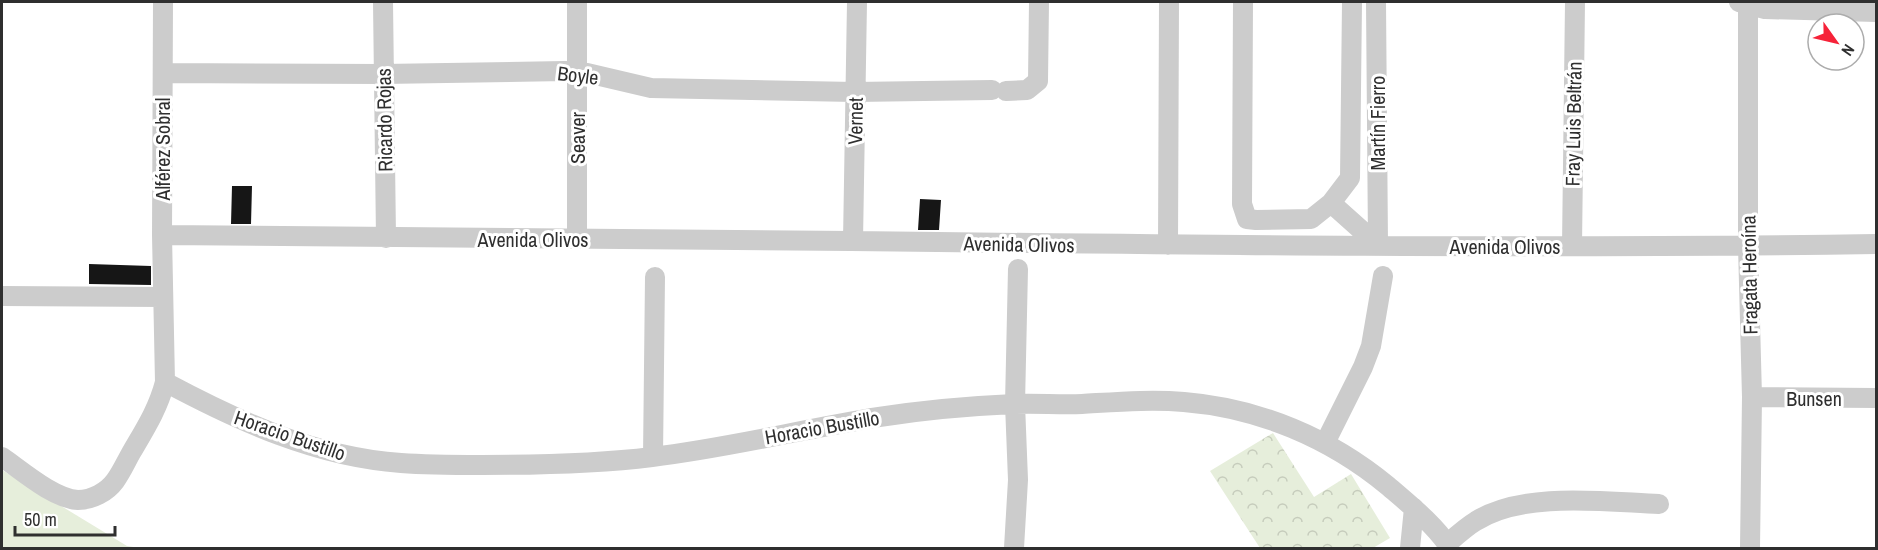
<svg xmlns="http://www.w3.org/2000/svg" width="1878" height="550" viewBox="0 0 1878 550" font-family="'Archivo Narrow',sans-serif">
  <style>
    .green { fill: #e6eedb }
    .forest { fill: url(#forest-crowns) }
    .building { fill: #161616 }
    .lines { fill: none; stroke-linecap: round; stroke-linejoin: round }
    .minor { stroke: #ccc; stroke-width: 20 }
    .labels { text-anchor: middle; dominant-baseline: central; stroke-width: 6; stroke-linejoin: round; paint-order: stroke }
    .street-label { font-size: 20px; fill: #2f2f2f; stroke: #fff }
  </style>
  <defs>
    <pattern id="forest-crowns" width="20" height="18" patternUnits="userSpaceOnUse" patternTransform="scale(1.5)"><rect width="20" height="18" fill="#e6eedb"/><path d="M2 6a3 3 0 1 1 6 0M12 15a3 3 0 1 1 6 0" fill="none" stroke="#c6ccbc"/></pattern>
  </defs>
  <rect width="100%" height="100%" fill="#fff"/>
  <!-- green -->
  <path class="green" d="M2 470 127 546 140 548H2Z"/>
  <!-- forest -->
  <path class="forest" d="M1273 433 1314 497 1351 474 1390 538 1373 548H1260L1210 471Z"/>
  <!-- building -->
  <path class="building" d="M232 186H252L251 224H231Z
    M920 199 941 200 939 230H918Z
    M89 264 151 266V285L89 284Z"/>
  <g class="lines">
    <!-- minor -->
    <path class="minor" d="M383 2 386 238
      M577 2V239
      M1243 2 1242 204 1247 219 1256 220 1311 219 1331 203 1350 178 1352 2
      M1376 2 1378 245
      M1739 2 1765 9 1876 12
      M1748 2V246L1752 397 1750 548
      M163 73 383 74 565 71 587 73 651 88 855 92 992 90
      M1006 91 1027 90 1038 81 1039 2
      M1331 203 1378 245
      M162 235C391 238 621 238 851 241 1193 245 1535 249 1876 244
      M853 241 857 2
      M1168 245 1169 2
      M1572 246 1575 2
      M2 296 163 297
      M165 382C240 422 316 457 401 463 428 465 455 465 482 465 539 465 596 464 652 457 728 448 803 429 879 417 924 410 969 406 1014 404 1037 403 1060 405 1082 404 1116 402 1150 399 1184 402 1259 408 1330 438 1388 486 1410 505 1434 524 1450 548
      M1752 397 1876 398
      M1325 443 1363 367 1371 346 1383 276
      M2 457C21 470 54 499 78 500 92 500 107 492 115 481 121 473 126 462 131 453 145 429 158 409 165 382L162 235 163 2
      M653 457 655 277
      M1447 544C1456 536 1466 527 1476 521 1523 491 1606 502 1659 504
      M1014 548 1018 480 1015 404 1018 269
      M1410 548 1414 508"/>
  </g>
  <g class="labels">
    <!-- street labels -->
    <g class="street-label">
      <text transform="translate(578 75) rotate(7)">Boyle</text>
      <text transform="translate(384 120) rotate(-91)">Ricardo Rojas</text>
      <text transform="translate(855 121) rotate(-89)">Vernet</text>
      <text transform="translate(1377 123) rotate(-90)">Martín Fierro</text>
      <text transform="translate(1573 124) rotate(-89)">Fray Luis Beltrán</text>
      <text transform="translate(577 138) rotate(-90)">Seaver</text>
      <text transform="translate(162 149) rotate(-90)">Alférez Sobral</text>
      <text x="533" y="239">Avenida Olivos</text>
      <text transform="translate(1019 244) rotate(1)">Avenida Olivos</text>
      <text x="1505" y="246">Avenida Olivos</text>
      <text transform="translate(1749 275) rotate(-91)">Fragata Heroína</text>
      <text x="1814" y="398">Bunsen</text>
      <text transform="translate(822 427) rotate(-10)">Horacio Bustillo</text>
      <text transform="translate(290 435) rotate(19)">Horacio Bustillo</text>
    </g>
  </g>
  <!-- border -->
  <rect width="1878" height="550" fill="none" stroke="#2f2f2f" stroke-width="6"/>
  <!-- north arrow -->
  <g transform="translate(1836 42) rotate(124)"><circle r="28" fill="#ffffff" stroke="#acacac" stroke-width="1.5"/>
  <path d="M0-4.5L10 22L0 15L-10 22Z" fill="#f62239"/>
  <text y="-9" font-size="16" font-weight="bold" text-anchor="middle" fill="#2f2f2f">N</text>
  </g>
  <!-- scale -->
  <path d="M15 526v9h100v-9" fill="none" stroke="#2f2f2f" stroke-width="3"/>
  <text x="24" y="526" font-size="18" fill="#2f2f2f" stroke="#ffffff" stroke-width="4.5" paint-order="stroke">50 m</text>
</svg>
